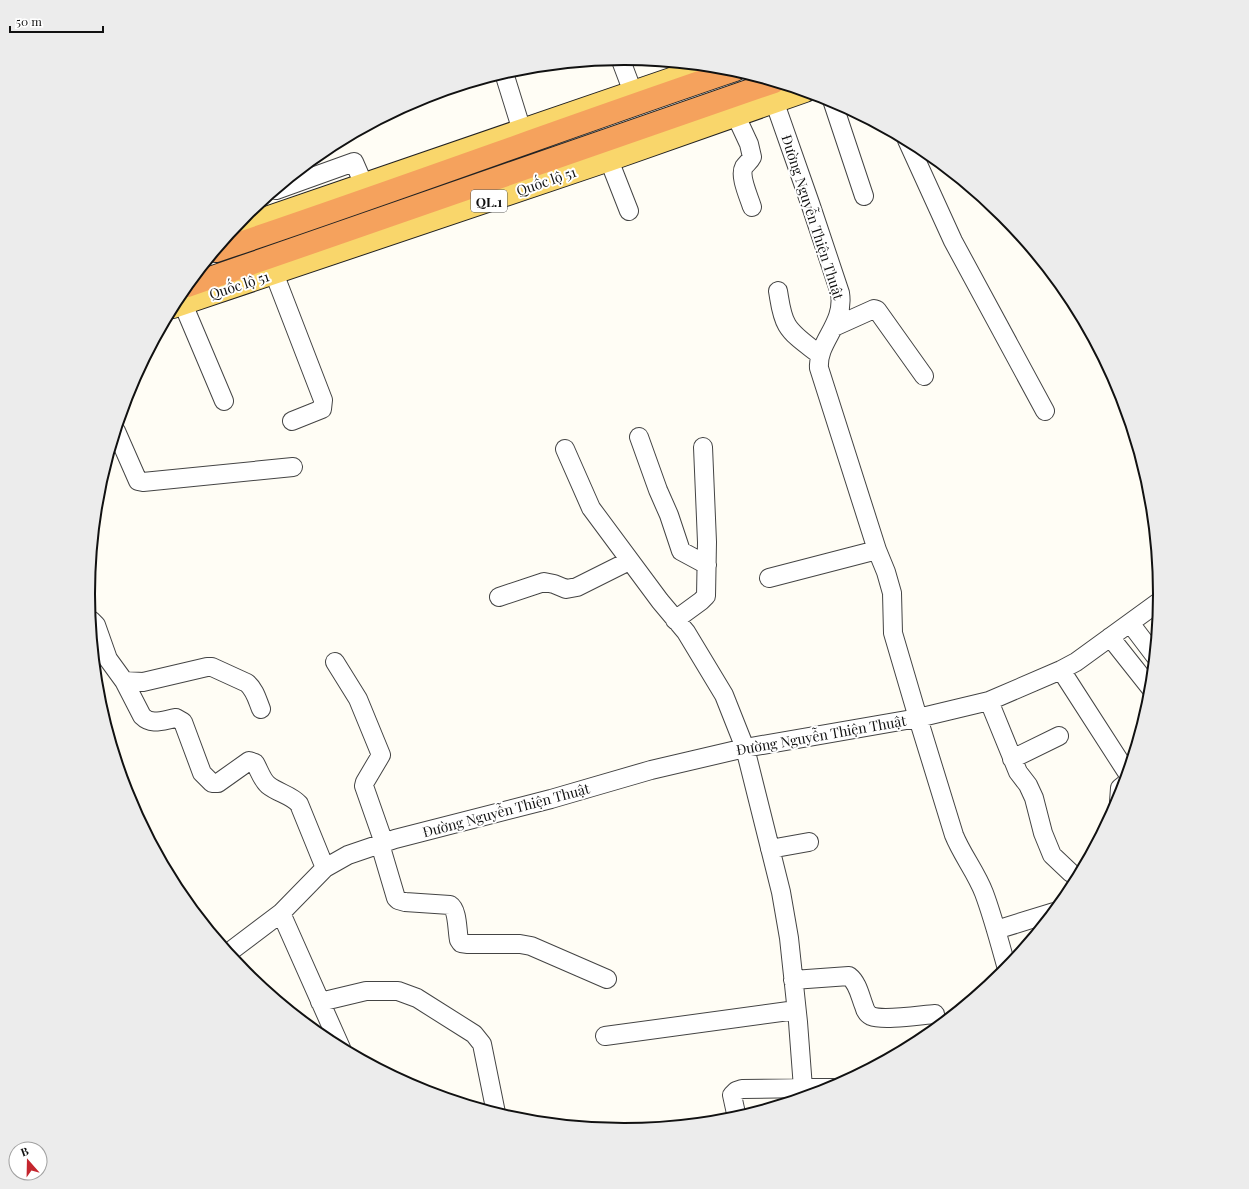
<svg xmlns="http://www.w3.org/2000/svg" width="1249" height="1189" viewBox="0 0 1249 1189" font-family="'Playfair Display',serif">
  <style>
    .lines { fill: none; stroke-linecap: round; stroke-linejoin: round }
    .minor-casing { stroke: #444; stroke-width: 20 }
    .major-casing { stroke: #222; stroke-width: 24 }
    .highway-casing { stroke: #222; stroke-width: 24 }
    .minor { stroke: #fff; stroke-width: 18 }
    .major { stroke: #f9d66b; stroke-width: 22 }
    .highway { stroke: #f5a25d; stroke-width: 22 }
    .labels { text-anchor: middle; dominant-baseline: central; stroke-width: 4; stroke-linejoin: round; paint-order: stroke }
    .shield { fill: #fff; stroke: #585858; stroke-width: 1 }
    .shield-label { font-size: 13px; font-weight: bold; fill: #111 }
    .street-label { font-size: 14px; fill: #111; stroke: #fff }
    .rim { fill: none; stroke: #111; stroke-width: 2 }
  </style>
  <rect width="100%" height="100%" fill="#fffdf5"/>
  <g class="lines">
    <defs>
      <path id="minor" d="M620 58 637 103
        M504 73 522 131
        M832 100 864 196
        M736 116 749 144 752 157C750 161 746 164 744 167 739 176 749 197 752 207
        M907 140 953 241 1045 411
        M609 160 629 211
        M276 190 354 162 364 185
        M274 273 323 400 322 409 292 421
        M778 291C780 302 781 315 787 325 794 337 809 346 820 355
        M183 304 224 401
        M834 327 874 309 877 310 924 376
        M116 431 138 481 143 482 293 467
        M639 437 658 490 669 515 681 551 707 565
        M565 449 591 508 660 601 686 632 724 695 745 748 781 892 789 938 798 1022 803 1088
        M769 578 877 550
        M499 597 544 582 554 584 566 589 577 587 629 561
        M91 620 96 625 108 659 124 681 142 716C152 726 163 720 176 718L183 722 202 773 212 783H218L249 761 255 763C259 770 262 780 268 785 278 793 291 795 299 804L325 868
        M675 620 701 601 706 596 707 542 703 447
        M1130 623 1155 656
        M1110 637 1152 690
        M335 662 358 699 381 755 365 782 364 786 384 843
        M1061 670 1128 774
        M124 681 143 682 207 667H212L247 683C255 690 257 699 261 709
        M989 701 1018 772 1028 785 1034 798 1043 833 1052 855 1071 873
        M1012 759 1059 736
        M1119 802 1120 788 1125 784
        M380 844 396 898 398 900 405 902 450 905C458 910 457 931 459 940L461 943 468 944H520L531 946 607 979
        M770 849 809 842
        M281 913 341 1048
        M996 930 1054 912
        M228 953 281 913 325 868 348 855 395 839 551 799 651 770 745 748 918 718 893 633 892 593 886 572 877 550 819 368C817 341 845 325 840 293L810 203 770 89
        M1007 969C1000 944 993 917 984 893 976 872 962 855 954 835L918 718 989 701 1061 670 1076 662 1160 601
        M793 980 849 976C858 983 860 996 864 1006 865 1010 867 1014 871 1016 883 1021 921 1015 935 1014
        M320 1002 366 991H398L417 998 474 1034 482 1044 496 1113
        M605 1036 796 1010
        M737 1118 732 1095 736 1091 742 1089 808 1088H833"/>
      <path id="major" d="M234 229 709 66
        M173 307 609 160 805 91"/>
      <path id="highway" d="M216 251C390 193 561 129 735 70
        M187 286 774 82"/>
    </defs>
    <!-- minor casing -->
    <use href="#minor" class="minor-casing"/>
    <!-- major casing -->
    <use href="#major" class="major-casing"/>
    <!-- highway casing -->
    <use href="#highway" class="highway-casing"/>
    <!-- minor -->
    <use href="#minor" class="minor"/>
    <!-- major -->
    <use href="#major" class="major"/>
    <!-- highway -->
    <use href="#highway" class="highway"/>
  </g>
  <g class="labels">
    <!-- shield labels -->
    <rect class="shield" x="471" y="190" width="36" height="22" rx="3"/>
    <g class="shield-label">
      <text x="489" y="201">QL.1</text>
    </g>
    <!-- street labels -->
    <g class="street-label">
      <text transform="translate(546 181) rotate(-19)">Quốc lộ 51</text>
      <text transform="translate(813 217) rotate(72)">Đường Nguyễn Thiện Thuật</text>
      <text transform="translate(239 285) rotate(-18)">Quốc lộ 51</text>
      <text transform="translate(821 735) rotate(-10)">Đường Nguyễn Thiện Thuật</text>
      <text transform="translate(506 810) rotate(-15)">Đường Nguyễn Thiện Thuật</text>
    </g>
  </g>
  <!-- crop -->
  <path d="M0 0H1249V1189H0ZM95 594a529 529 0 1 1 1058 0a529 529 0 1 1-1058 0Z" fill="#ececec" fill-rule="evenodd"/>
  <path class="rim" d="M95 594a529 529 0 1 1 1058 0a529 529 0 1 1-1058 0Z"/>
  <!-- north arrow -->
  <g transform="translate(28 1161) rotate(340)"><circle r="19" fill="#ffffff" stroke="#a0a0a0"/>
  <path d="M0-3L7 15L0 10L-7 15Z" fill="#c4262e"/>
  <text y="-6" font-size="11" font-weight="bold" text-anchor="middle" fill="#111111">B</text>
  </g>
  <!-- scale -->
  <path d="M10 26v6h93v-6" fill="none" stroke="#111111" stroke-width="2"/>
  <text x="16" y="26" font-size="12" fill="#111111" stroke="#ffffff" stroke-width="3" paint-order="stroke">50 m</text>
</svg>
